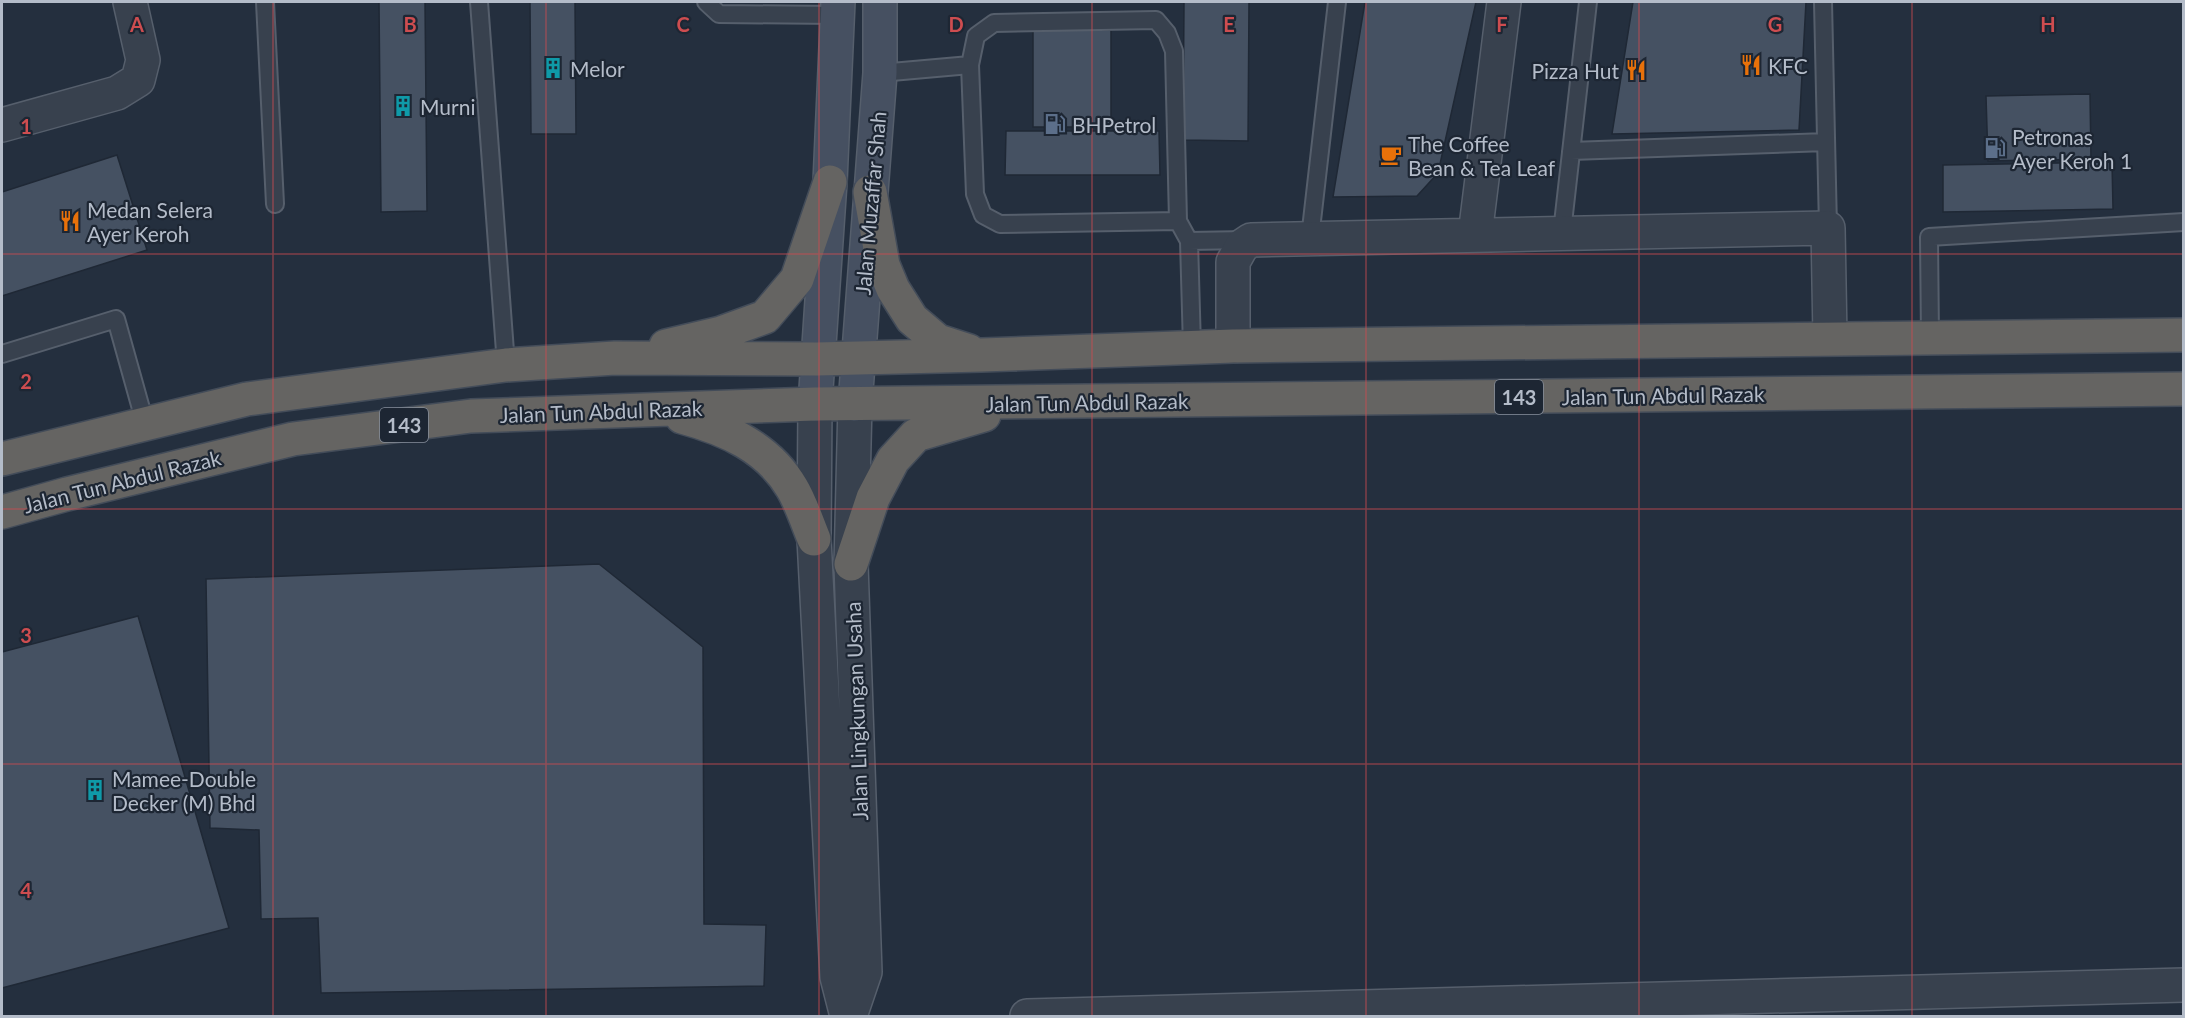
<svg xmlns="http://www.w3.org/2000/svg" width="2185" height="1018" viewBox="0 0 2185 1018" font-family="Lato,sans-serif">
  <style>
    .building { fill: #455162; stroke: #1f2835; stroke-width: 1.5 }
    .lines { fill: none; stroke-linecap: round; stroke-linejoin: round }
    .service-casing { stroke: #565f6c; stroke-width: 20 }
    .minor-casing { stroke: #565f6c; stroke-width: 36 }
    .secondary-casing { stroke: #565f6c; stroke-width: 36 }
    .trunk-casing { stroke: #434c59; stroke-width: 36 }
    .service { stroke: #38414e; stroke-width: 16 }
    .minor { stroke: #38414e; stroke-width: 33 }
    .secondary { stroke: #465061; stroke-width: 33 }
    .trunk { stroke: #656462; stroke-width: 33 }
    .grid { fill: none; stroke: #ce4d50; stroke-width: 1.5; stroke-opacity: 0.55 }
    .labels { text-anchor: middle; dominant-baseline: central; stroke-width: 4.5; stroke-linejoin: round; paint-order: stroke }
    .shield { fill: #1d2633; stroke: #878f9c; stroke-width: 1.5 }
    .shield-label { font-size: 20px; font-weight: bold; fill: #b4bcc9 }
    .poi-label { font-size: 21px; fill: #b4bcc9; stroke: #1d2633; text-anchor: start }
    .street-label { font-size: 21px; fill: #b4bcc9; stroke: #1d2633 }
    .grid-label { font-size: 20px; text-anchor: middle; font-weight: bold; fill: #ce4d50; stroke: #1d2633; stroke-width: 4.5; stroke-linejoin: round; paint-order: stroke }
  </style>
  <rect width="100%" height="100%" fill="#242f3e"/>
  <!-- building -->
  <path class="building" d="M379 2H425L427 211 381 212Z
    M530 2H575L576 134H531Z
    M1184 2H1249L1248 141 1183 140Z
    M1365 2H1476L1438 173 1417 196 1333 197Z
    M1633 2H1806L1799 130 1612 134Z
    M1033 30H1111V127H1033Z
    M2090 94 2091 159 1988 161 1986 96Z
    M1006 131H1159L1160 175H1005Z
    M117 155 147 250 2 296V192Z
    M2112 162 2113 209 1943 212V165Z
    M599 564 703 647 704 924 766 925 764 986 321 993 318 918 261 919 259 830 210 828 206 579Z
    M138 616 229 928 2 988V652Z"/>
  <g class="lines">
    <defs>
      <path id="service" d="M265 2 275 204
        M479 2 506 365
        M706 2 719 14 838 15
        M1823 2 1828 228
        M970 65 976 36 994 23 1156 20 1167 33 1174 51 1178 221
        M880 73 970 65 975 194 983 215 1000 224 1178 221 1189 241 1192 347
        M1571 151 1826 142
        M1562 232 1588 2
        M1310 238 1337 2
        M1189 241 1247 240
        M1930 338 1929 237 2184 222
        M2 354 116 319 145 423"/>
      <path id="minor" d="M2 125 117 93 138 80 143 60 130 2
        M1475 235 1504 2
        M1233 346V262L1242 246 1251 240 1828 228 1830 338
        M815 404 814 539 837 977 847 1016
        M850 1016 865 972 851 564 855 404
        M1027 1016 2184 985"/>
      <path id="secondary" d="M815 404 830 182 838 2
        M855 404 880 73V2"/>
      <path id="trunk" d="M870 192 883 265 893 289 912 319 938 341 969 351
        M666 346 721 333 765 317 797 279 830 182
        M682 417C726 429 768 447 792 488 801 503 807 522 814 539
        M2 459 247 399 506 365 615 358 817 359 982 355 1233 346 2184 335
        M2 512 67 494 293 439 471 416 815 404 2184 389
        M851 564 873 498 893 460 916 435 984 415"/>
    </defs>
    <!-- service casing -->
    <use href="#service" class="service-casing"/>
    <!-- minor casing -->
    <use href="#minor" class="minor-casing"/>
    <!-- secondary casing -->
    <use href="#secondary" class="secondary-casing"/>
    <!-- trunk casing -->
    <use href="#trunk" class="trunk-casing"/>
    <!-- service -->
    <use href="#service" class="service"/>
    <!-- minor -->
    <use href="#minor" class="minor"/>
    <!-- secondary -->
    <use href="#secondary" class="secondary"/>
    <!-- trunk -->
    <use href="#trunk" class="trunk"/>
  </g>
  <!-- grid -->
  <path class="grid" d="M273 2V1016M546 2V1016M819 2V1016M1092 2V1016M1366 2V1016M1639 2V1016M1912 2V1016M2 254H2184M2 509H2184M2 764H2184"/>
  <!-- icons -->
  <defs>
    <symbol id="restaurant-bare" viewBox="-9 -9 18 18"><path d="M-5-6h1v4h1v-4h1v4h1v-4h1v5L-1.5 .5V6h-2V.5L-5-1ZM5-6V6H3V1.5H1.5Q1.5-4 5-6Z" fill="#e8710a" stroke="#1d2633" stroke-width="2.5" paint-order="stroke"/></symbol>
    <symbol id="building-bare" viewBox="-9 -9 18 18"><path d="M-4-6H4V6H1V3H-1V6H-4ZM-2.5-4.3h1.7v1.8h-1.7ZM.8-4.3h1.7v1.8H.8ZM-2.5-1h1.7V.8h-1.7ZM.8-1h1.7V.8H.8Z" fill="#0f9aa8" stroke="#1d2633" stroke-width="2.5" paint-order="stroke"/></symbol>
    <symbol id="fuel-bare" viewBox="-9 -9 18 18"><path d="M-5.5-6h7V0h2V4h1.3V-2.5L3-4.5l.8-.8L6-3V5H2.5V1h-1V6h-7ZM-4.2-4.7v3.2H.2V-4.7Z" fill="#5c6f8a" stroke="#1d2633" stroke-width="2.5" paint-order="stroke"/></symbol>
    <symbol id="cafe-bare" viewBox="-9 -9 18 18"><path d="M-5.5-4.5H6V0H3Q3 3.5 0 3.5H-2.5Q-5.5 3.5-5.5 0ZM3-3.2v2h1.7v-2ZM-6 4.5H4V6H-6Z" fill="#e8710a" stroke="#1d2633" stroke-width="2.5" paint-order="stroke"/></symbol>
  </defs>
  <g fill-rule="evenodd">
    <use href="#restaurant-bare" x="1736" y="50" width="30" height="30"/>
    <use href="#building-bare" x="538" y="53" width="30" height="30"/>
    <use href="#restaurant-bare" x="1621" y="55" width="30" height="30"/>
    <use href="#building-bare" x="388" y="91" width="30" height="30"/>
    <use href="#fuel-bare" x="1040" y="109" width="30" height="30"/>
    <use href="#fuel-bare" x="1980" y="133" width="30" height="30"/>
    <use href="#cafe-bare" x="1376" y="140" width="30" height="30"/>
    <use href="#restaurant-bare" x="55" y="206" width="30" height="30"/>
    <use href="#building-bare" x="80" y="775" width="30" height="30"/>
  </g>
  <g class="labels">
    <!-- shield labels -->
    <g class="shield">
      <rect x="1495" y="380" width="48" height="34" rx="4.5"/>
      <rect x="380" y="408" width="48" height="34" rx="4.5"/>
    </g>
    <g class="shield-label">
      <text x="1519" y="397">143</text>
      <text x="404" y="425">143</text>
    </g>
    <!-- poi labels -->
    <g class="poi-label">
      <text x="1768" y="65">KFC</text>
      <text x="570" y="68">Melor</text>
      <text x="1619" y="70" text-anchor="end">Pizza Hut</text>
      <text x="420" y="106">Murni</text>
      <text x="1072" y="124">BHPetrol</text>
      <text x="2012" y="136">Petronas<tspan x="2012" dy="24">Ayer Keroh 1</tspan></text>
      <text x="1408" y="143">The Coffee<tspan x="1408" dy="24">Bean &amp; Tea Leaf</tspan></text>
      <text x="87" y="209">Medan Selera<tspan x="87" dy="24">Ayer Keroh</tspan></text>
      <text x="112" y="778">Mamee-Double<tspan x="112" dy="24">Decker (M) Bhd</tspan></text>
    </g>
    <!-- street labels -->
    <g class="street-label">
      <text transform="translate(870 203) rotate(-85)">Jalan Muzaffar Shah</text>
      <text transform="translate(1663 395) rotate(-1)">Jalan Tun Abdul Razak</text>
      <text transform="translate(1087 402) rotate(-1)">Jalan Tun Abdul Razak</text>
      <text transform="translate(601 411) rotate(-2)">Jalan Tun Abdul Razak</text>
      <text transform="translate(122 481) rotate(-14)">Jalan Tun Abdul Razak</text>
      <text transform="translate(856 711) rotate(-92)">Jalan Lingkungan Usaha</text>
    </g>
  </g>
  <g class="grid-label">
    <text x="137" y="32">A</text>
    <text x="410" y="32">B</text>
    <text x="683" y="32">C</text>
    <text x="956" y="32">D</text>
    <text x="1229" y="32">E</text>
    <text x="1502" y="32">F</text>
    <text x="1775" y="32">G</text>
    <text x="2048" y="32">H</text>
    <text x="26" y="134">1</text>
    <text x="26" y="389">2</text>
    <text x="26" y="643">3</text>
    <text x="26" y="898">4</text>
  </g>
  <!-- border -->
  <rect width="2185" height="1018" fill="none" stroke="#b4bcc9" stroke-width="6"/>
</svg>
